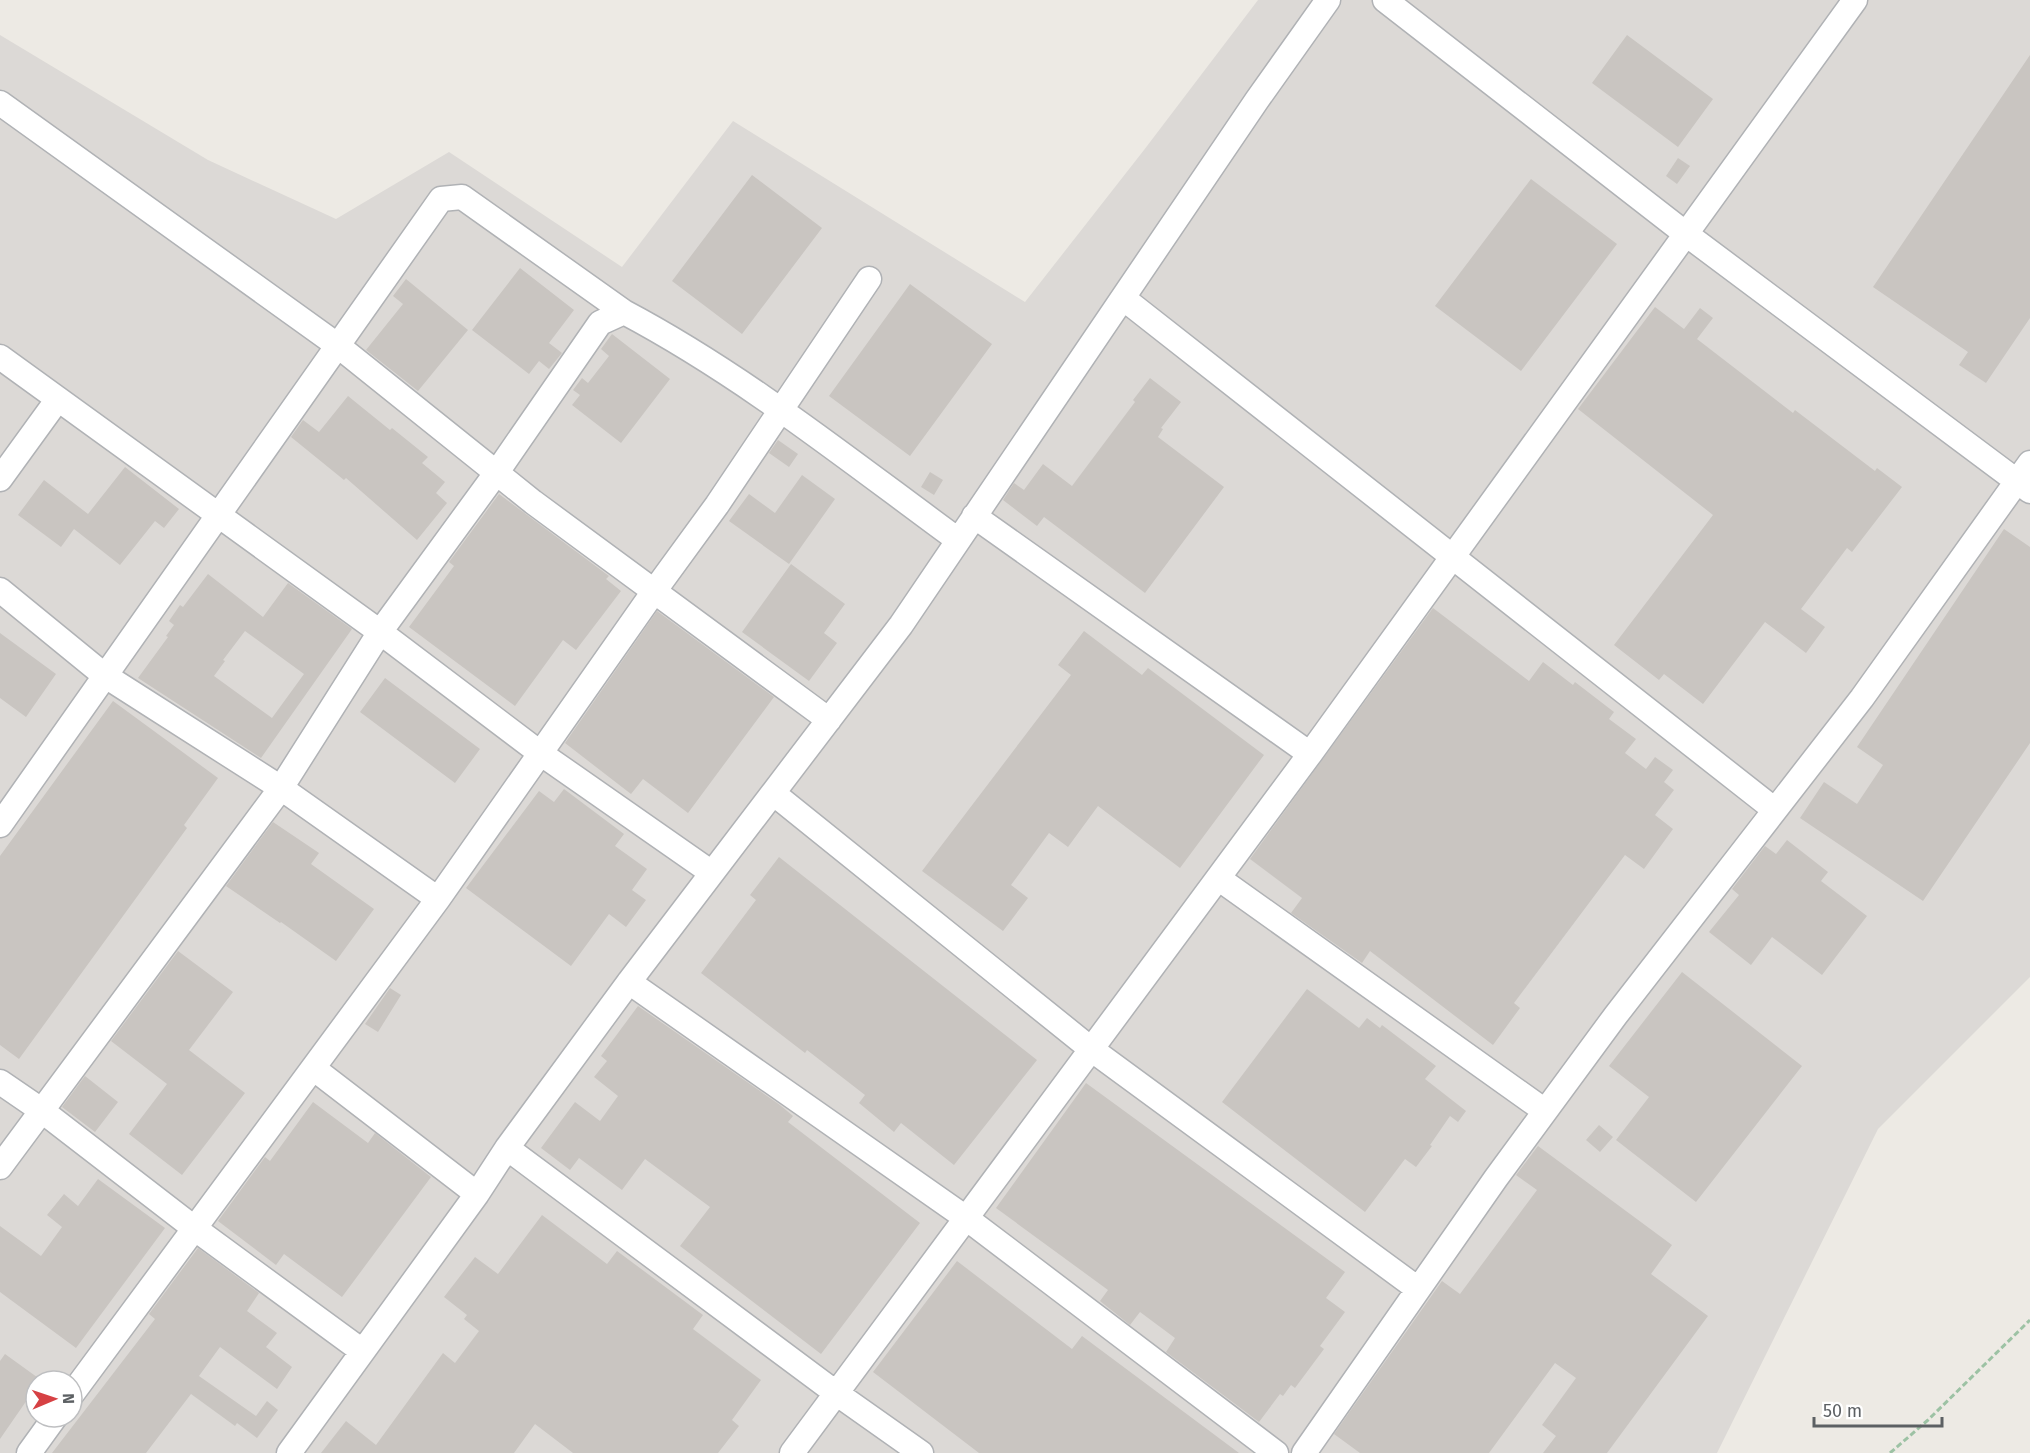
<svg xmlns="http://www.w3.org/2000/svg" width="2030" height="1453" viewBox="0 0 2030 1453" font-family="'Fira Sans',sans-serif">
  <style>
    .industrial { fill: #dcd9d6; fill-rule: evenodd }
    .building { fill: #c9c5c1; fill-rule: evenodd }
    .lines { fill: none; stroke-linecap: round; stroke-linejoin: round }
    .minor-casing { stroke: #b0b2b5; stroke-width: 27 }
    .path { stroke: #9dc2a4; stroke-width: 3; stroke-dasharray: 6 3; stroke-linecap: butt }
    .minor { stroke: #fff; stroke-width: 24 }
  </style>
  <rect width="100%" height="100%" fill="#edeae4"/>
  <!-- industrial -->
  <path class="industrial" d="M1258 0H2030V977L1878 1129 1717 1453H0V35L208 160 336 219 449 152 622 267 733 121 1025 302 1144 150ZM36 1381H72V1417H36Z"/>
  <!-- building -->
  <path class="building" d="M1627 35 1713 99 1678 147 1592 83Z
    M2030 55V318L1986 383 1959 365 1968 352 1873 287Z
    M1678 158 1690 166 1677 184 1666 176Z
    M752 175 822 228 742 334 672 281Z
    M1531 179 1617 244 1521 371 1435 306Z
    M520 268 574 310 549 343 562 353 549 369 539 361 529 374 472 330Z
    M406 279 468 330 418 391 366 350 403 304 393 296Z
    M910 284 992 344 910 456 829 396Z
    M1655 307 1684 329 1700 308 1713 318 1697 339 1793 413 1795 410 1875 471 1877 468 1902 487 1852 552 1847 548 1801 609 1825 627 1806 653 1765 622 1703 704 1664 674 1659 680 1614 645 1713 515 1578 409Z
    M612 334 670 379 621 443 572 405 580 395 573 390 582 378 588 383 609 356 601 349Z
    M1150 378 1181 402 1161 428 1163 429 1158 437 1224 487 1145 593 1044 517 1037 526 1003 500 1014 483 1024 490 1043 464 1072 486 1135 402 1133 400Z
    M348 396 390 430 392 428 428 457 422 463 445 482 436 493 447 503 417 540 346 478 344 480 291 437 303 420 319 432Z
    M778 440 798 454 789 467 769 453Z
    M125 467 179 509 164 528 155 521 120 565 74 529 61 547 18 515 44 480 88 514Z
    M930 472 943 480 934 495 921 487Z
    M802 475 835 499 789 564 729 521 749 494 775 513Z
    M499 494 609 576 606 579 621 591 576 650 563 640 515 706 409 627 454 566 449 562Z
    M2004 529 2030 547V743L1923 901 1800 818 1824 782 1857 804 1883 765 1857 747Z
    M791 564 845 604 824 633 837 643 809 681 742 632Z
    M208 574 263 617 288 583 352 629 261 758 138 678 168 637 166 636 174 625 169 621 180 605 183 607ZM245 631 304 674 272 718 214 676 225 661 223 660Z
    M1433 608 1529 681 1543 662 1573 685 1575 682 1614 712 1609 719 1636 739 1625 753 1646 769 1655 757 1673 770 1664 782 1674 790 1655 815 1673 829 1644 869 1625 855 1514 1003 1520 1008 1493 1045 1370 951 1362 963 1291 913 1302 898 1250 859Z
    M657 611 774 697 688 813 643 779 631 794 565 743Z
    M1084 631 1142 675 1148 668 1264 755 1180 868 1098 806 1068 847 1049 833 1011 885 1028 898 1003 931 922 871 1071 675 1058 665Z
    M0 633 56 674 26 717 0 698Z
    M385 678 480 749 455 783 360 712Z
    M113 701 218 778 184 825 187 828 19 1059 0 1045V856Z
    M564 789 624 834 615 846 647 869 632 890 646 900 626 927 609 914 571 966 466 888 539 791 554 802Z
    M273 822 319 853 311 864 374 909 336 961 281 922 280 923 226 886Z
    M1787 840 1828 872 1821 881 1867 916 1822 975 1772 937 1751 965 1709 932 1739 895 1732 889 1765 846 1776 854Z
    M779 857 1037 1060 954 1165 901 1123 894 1132 859 1103 865 1095 807 1050 805 1053 701 973 756 900 750 895Z
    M178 951 233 992 189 1050 245 1093 182 1175 129 1134 167 1084 111 1041Z
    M1682 972 1802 1066 1696 1202 1616 1140 1649 1097 1609 1066Z
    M390 988 401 995 378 1032 365 1024Z
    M1307 989 1359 1028 1367 1018 1380 1028 1382 1025 1436 1066 1425 1079 1466 1111 1458 1122 1450 1116 1430 1145 1432 1146 1416 1167 1405 1159 1365 1212 1222 1102Z
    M638 1006 780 1105 793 1116 788 1122 920 1223 821 1354 680 1246 710 1207 645 1159 622 1190 579 1158 570 1170 541 1148 575 1102 600 1121 618 1096 594 1077 607 1061 601 1056Z
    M85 1076 118 1102 95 1132 62 1107Z
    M1086 1083 1345 1272 1326 1298 1345 1312 1320 1346 1324 1349 1295 1388 1291 1385 1283 1396 1280 1394 1259 1422 1166 1352 1175 1338 1140 1312 1130 1325 1100 1301 1108 1290 996 1208Z
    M313 1102 368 1143 375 1133 431 1177 342 1297 284 1254 276 1265 218 1221 265 1157 270 1161Z
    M1599 1125 1613 1137 1600 1152 1586 1140Z
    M1538 1146 1672 1245 1651 1274 1708 1316 1607 1453H1543L1556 1436 1542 1425 1576 1378 1555 1363 1489 1453H1360L1334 1434 1442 1281 1460 1294 1537 1190 1516 1175Z
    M98 1179 165 1228 76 1348 0 1292V1226L41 1256 62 1227 47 1215 64 1194 78 1206Z
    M542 1215 607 1264 617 1251 703 1315 693 1329 761 1380 732 1420 739 1426 718 1453H573L535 1424 514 1453H321L346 1421 376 1445 443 1353 455 1363 479 1331 464 1319 467 1315 444 1297 475 1257 498 1274Z
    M198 1248 259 1293 247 1311 277 1333 266 1347 292 1367 277 1389 220 1347 199 1376 256 1416 267 1401 278 1410 257 1438 237 1423 235 1426 191 1394 146 1453H52L155 1319 149 1314Z
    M957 1261 1072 1349 1082 1336 1239 1453H979L873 1372Z
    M5 1354 41 1380 36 1381V1387L0 1439V1361Z"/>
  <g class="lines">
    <defs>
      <path id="minor" d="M1385 0 1686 234 2030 491
        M0 103 337 345 533 502 829 720
        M1123 298 1775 810
        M0 357 380 632 540 753 712 873
        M0 479 58 399
        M974 516 1310 754
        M0 590 104 675 281 788 438 899
        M773 793 1091 1049 1418 1289
        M0 825 441 199 462 197 624 312
        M1218 878 1545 1111
        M629 982 966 1218 1276 1453
        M313 1068 477 1194
        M0 1082 41 1110 194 1228 362 1351
        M507 1148 836 1393 921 1453
        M0 1167 281 788 380 632 497 472 600 323 624 312C743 375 850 461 958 540
        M72 1394 438 899 655 590 717 505 869 279
        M29 1453 55 1417
        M289 1453 477 1194 507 1148 629 982 901 625 1257 100 1328 0
        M792 1453 1310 754 1855 0
        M1304 1453 1496 1178 1616 1015 1862 698 2030 463"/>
    </defs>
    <!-- minor casing -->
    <use href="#minor" class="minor-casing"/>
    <!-- path -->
    <path class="path" d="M1890 1453 1928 1420 2030 1320"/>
    <!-- minor -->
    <use href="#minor" class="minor"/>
  </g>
  <!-- north arrow -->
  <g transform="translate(54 1399) rotate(88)"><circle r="28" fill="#ffffff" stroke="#bebfc1" stroke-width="1.5"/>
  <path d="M0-4.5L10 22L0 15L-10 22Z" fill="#d64144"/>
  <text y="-9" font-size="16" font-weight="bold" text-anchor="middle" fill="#5c6063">N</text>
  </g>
  <!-- scale -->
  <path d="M1814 1417v9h128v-9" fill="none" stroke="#5c6063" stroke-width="3"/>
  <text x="1823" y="1417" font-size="18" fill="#5c6063" stroke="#ffffff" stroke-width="4.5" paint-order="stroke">50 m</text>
</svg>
